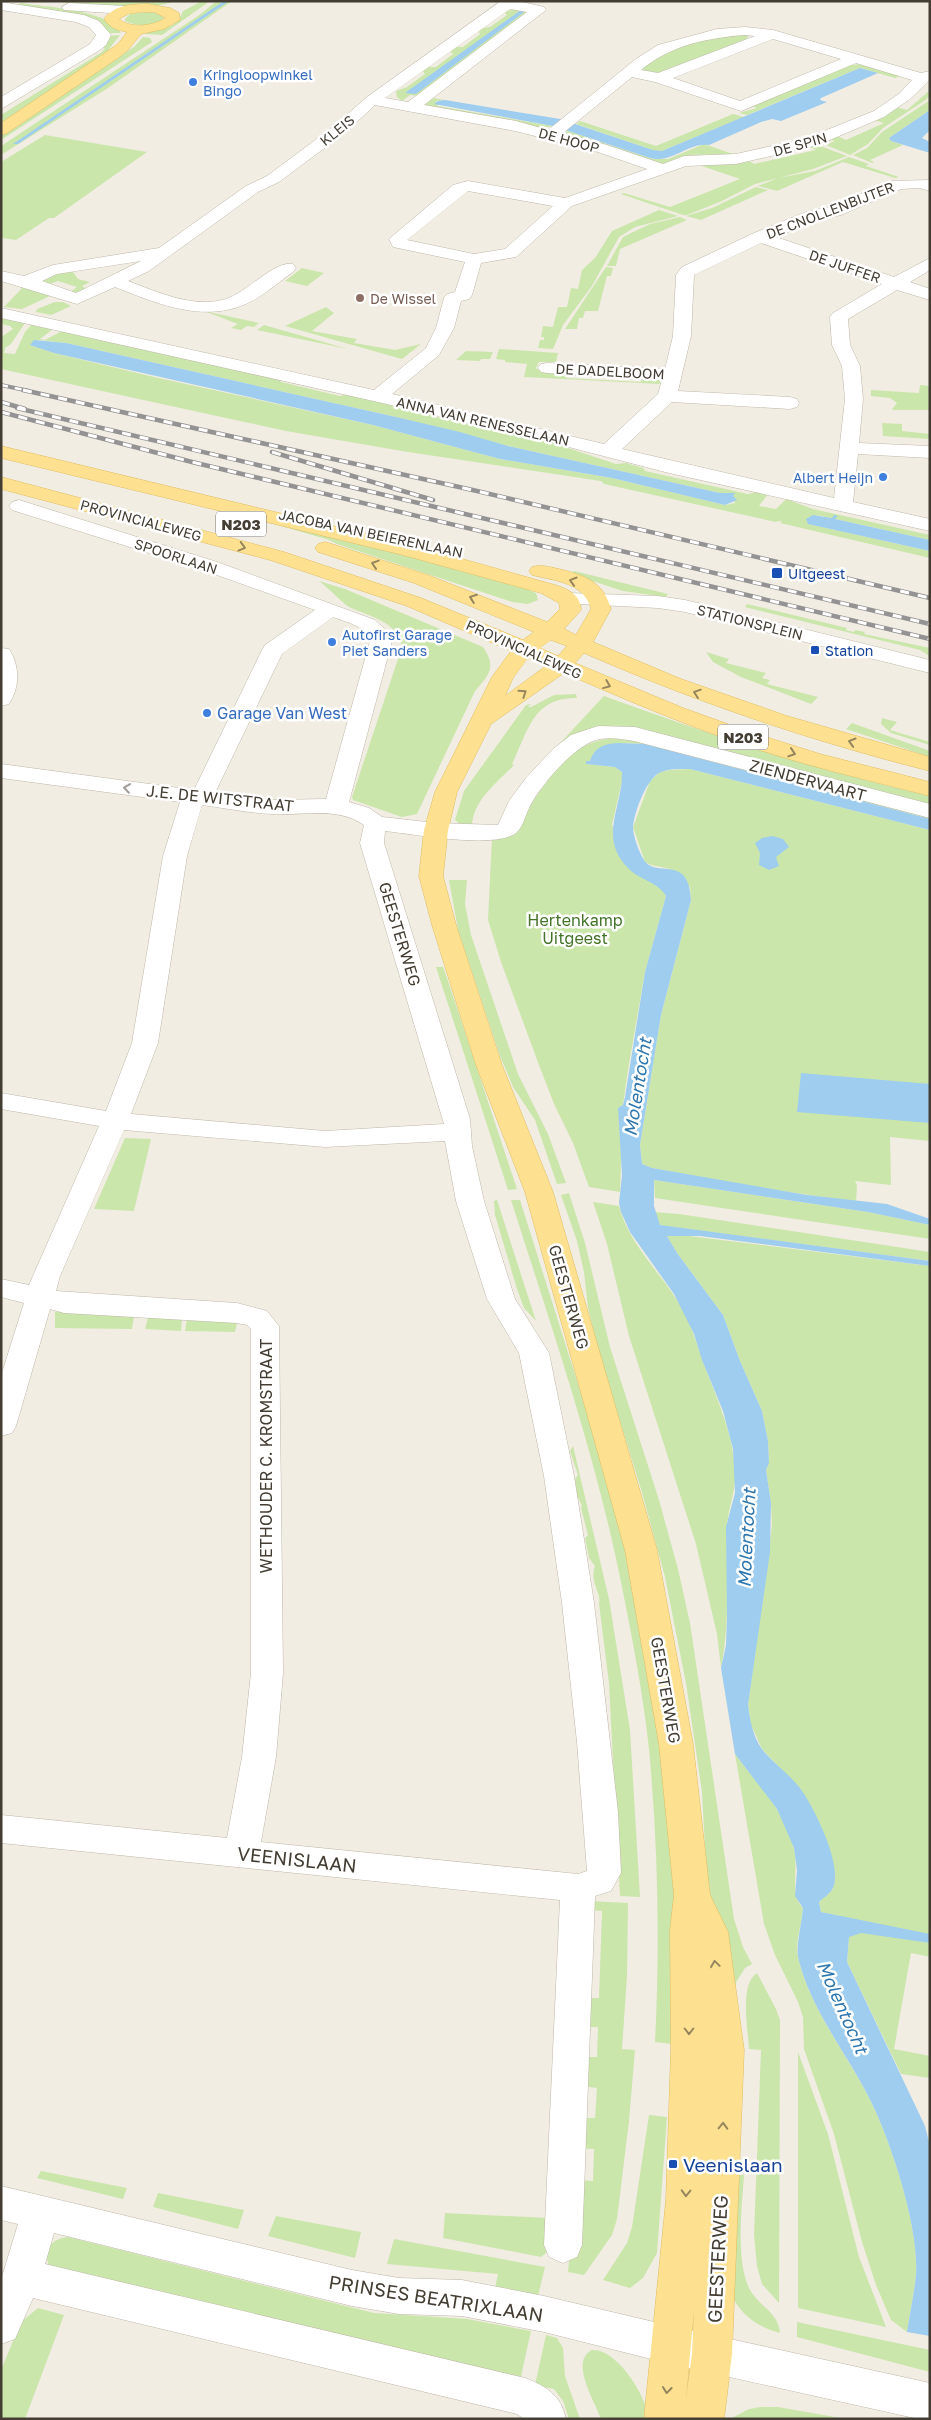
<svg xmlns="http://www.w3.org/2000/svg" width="931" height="2420" viewBox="0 0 931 2420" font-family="'Golos Text',sans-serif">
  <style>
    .green { fill: #cbe6ab; fill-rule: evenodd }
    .water { fill: #9ecdef }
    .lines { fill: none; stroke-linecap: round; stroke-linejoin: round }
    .minor-casing { stroke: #bfb8a9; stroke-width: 1 }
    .major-casing { stroke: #e2bd60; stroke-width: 1 }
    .minor { fill: #fff; fill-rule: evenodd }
    .major { fill: #fde090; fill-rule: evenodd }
    .rail-far1-casing { stroke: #939393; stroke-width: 4 }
    .rail-casing { stroke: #939393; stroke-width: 4.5 }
    .rail-far1 { stroke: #fff; stroke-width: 2.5; stroke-dasharray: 7; stroke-linecap: butt }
    .rail { stroke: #fff; stroke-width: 3; stroke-dasharray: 9; stroke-linecap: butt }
    .oneway { stroke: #97865d }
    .oneway2 { stroke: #a19e99 }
    .shop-dot { fill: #3f7fe0; stroke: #fff; stroke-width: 2 }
    .education-dot { fill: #8d6e63; stroke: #fff; stroke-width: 2 }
    .transit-dot { fill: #1a4fb4; stroke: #fff; stroke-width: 2 }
    .labels { text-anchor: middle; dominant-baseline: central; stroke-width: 5; stroke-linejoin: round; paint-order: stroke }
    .far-shop-label { font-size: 14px; fill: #366cbe; stroke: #fff; text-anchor: start }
    .far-street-label { font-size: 14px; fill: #433d33; stroke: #fff }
    .far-education-label { font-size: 14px; fill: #785e54; stroke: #fff; text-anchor: start }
    .far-transit-label { font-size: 14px; fill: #164399; stroke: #fff; text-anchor: start }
    .shield { fill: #fff; stroke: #7b7770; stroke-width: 1 }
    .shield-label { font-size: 15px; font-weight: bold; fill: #433d33 }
    .shop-label { font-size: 16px; fill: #366cbe; stroke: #fff; text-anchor: start }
    .street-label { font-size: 16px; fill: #433d33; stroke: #fff }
    .park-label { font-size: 16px; fill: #437328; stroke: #fff }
    .water-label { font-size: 18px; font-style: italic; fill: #2e76ad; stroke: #fff }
    .near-street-label { font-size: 19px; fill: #433d33; stroke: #fff }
    .near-transit-label { font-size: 19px; fill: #164399; stroke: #fff; text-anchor: start }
  </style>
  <rect width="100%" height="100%" fill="#f1ede3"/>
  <!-- green -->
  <path class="green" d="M50 1H175C140 14 87 5 50 1Z
    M202 1H210L162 35 145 34C164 24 173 34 183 11Z
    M217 1H232L108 88 1 155V146L198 16Z
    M21 3C44 7 111 10 121 33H108L102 25 17 6Z
    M515 9 532 12 429 86 418 96 410 95 402 101 397 97 396 91 407 87 425 74 423 71 428 67H436L453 54 450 51 456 47H463L480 34 478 31 483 28 490 27 507 15 504 12Z
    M149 12 160 14 164 18C154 27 137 27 125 21V19L130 14Z
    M728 33 749 36 745 40 663 74 640 70 662 52Z
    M120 35 106 53 1 124V115L102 52 105 48 101 47 109 36Z
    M143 37 150 38 152 42 1 140V135L118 58 135 46Z
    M862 64 902 75 895 78 860 68 747 115 739 113 757 108 752 106 851 65Z
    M930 90V96L924 101 883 128 868 144 850 155 826 145 835 141 831 140 821 144 837 136 846 140 884 123 874 120 896 107 907 110Z
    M433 98 445 100 436 101 438 106 553 126 543 128 424 105Z
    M930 100V110L889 138 891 141 903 145 870 160 874 162 872 163 853 155 867 148 882 132Z
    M733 114 744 117 662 151 653 150 576 124 580 121 656 146Z
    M568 131 653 159H668L704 144 733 154 689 155 670 163 658 164 563 134Z
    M45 135 147 152 54 218H49L16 240 1 238V162Z
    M815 144 847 156 813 169 755 184 722 201 687 215H683L621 194 624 193 670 207 740 179 693 163 748 160 754 164 816 150 808 146Z
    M849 157 869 164 866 166 899 177 895 178 843 162 777 191 758 186 778 178 815 171Z
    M756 187 768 190 701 220 686 216 712 208Z
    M659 210 678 216 635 227 619 237 592 286 563 325 553 349 538 348 540 340H544V337H541L543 326 553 327 558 307H567L571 288 578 289 582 270 595 258 612 231Z
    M680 217 687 220 620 249 616 266H607L623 237 650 224Z
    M606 267 613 268 611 276H607L598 311H585L583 318H579L577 329H565Z
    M302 268 324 273 307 286 285 281Z
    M77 270 73 272 78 279 90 282 82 286 88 290 83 292H70L77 287 58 281 50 284 42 280 45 276Z
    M25 285 50 296 22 309 4 307Z
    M55 302H63L71 306 51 315 36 312 37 309Z
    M326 307 334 313 312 331 357 339 354 343 395 350 421 344 402 359 285 326Z
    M204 311 259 323 254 327 247 326 241 330 231 328 238 324Z
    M1 318 25 323 11 344 5 348 4 353 15 354 25 332 32 324 53 329 40 339 45 340 62 331 280 380 281 382 340 396 349 394 431 413 433 416 527 438 535 437 616 464 626 463 643 468 645 471 748 494 757 492 768 494 759 506 776 509 786 499 813 509 930 535V540L817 515 809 524 930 551V558L780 523 782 521H779L776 522 604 484 601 481 408 452 286 431 1 369V337L13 329 10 326 1 324ZM39 340 66 343 396 417 508 446 720 493 730 495 734 493 732 495 735 503 725 505 612 478 500 459 373 425 154 377 54 353 31 345Z
    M264 325 348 349 257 330Z
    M499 349 558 353 556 362H539L536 368 542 372H567L566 378 641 382 643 376 660 379V384L524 377 527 364 505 362V360L496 359Z
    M466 351 493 352 490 359H481L480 361 456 360Z
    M920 385 930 386V410H894L892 409 897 403 890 398 871 396V390L919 393Z
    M882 423 902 424V431L930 434V439L883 436Z
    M261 520 280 522 522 587 536 593 538 600 528 604 512 602 337 544 329 540Z
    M574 571 668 594 666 597 623 591 574 575 572 573Z
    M319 581 345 589 483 647C497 667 489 675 475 691L417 814 402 817 353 800 352 797 402 647C396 620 370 617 349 607 343 603 327 587 319 581Z
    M747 604 847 628 846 630 854 632 855 630 865 632 864 634 930 648V661L928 655 920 650 745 607Z
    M706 652 729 659 726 663 766 673 762 678 770 680 767 684 818 697 811 704 741 677 713 662Z
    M576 694 577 698C533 697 528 731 512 764L514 765C497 783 473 800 472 826L461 825 455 820 464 791 526 705 531 704 528 707H531L554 695Z
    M604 696C713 736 817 770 930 796V807L618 726C578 724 562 746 535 770Z
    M882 718 897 722 890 730 930 742V745L891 733 881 724Z
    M852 723 930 751V757L846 729Z
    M621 737 930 815V819L645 744 618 743 586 764 615 767 622 772V781L612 825 650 881 663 890 666 896 645 972 628 1070 623 1105 620 1192 589 1187 573 1143 554 1104 539 1065 501 962 488 920 492 838C503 830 516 822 525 811 555 774 567 740 621 737Z
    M690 769 930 830V1141L890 1137 891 1185 855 1181 857 1185 856 1202 736 1184 652 1168 642 1164 640 1145 661 1015 691 900 690 887 670 869 651 865 645 862 633 827 650 781 660 772 669 770Z
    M449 880H467L465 904 471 935 518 1074 548 1134 566 1183 557 1184 535 1120 513 1087 500 1056 458 930Z
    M436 967H443L445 972 517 1189 508 1190Z
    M125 1138 151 1139 134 1211 94 1209Z
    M654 1180 868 1212 930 1225V1239L655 1198Z
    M569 1193 585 1243 610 1347 659 1500 678 1569 690 1623 734 1919 743 1947 752 1964 745 1968 733 1987 711 1899 706 1868 702 1792 686 1683 665 1577 641 1489 599 1354 588 1308 584 1272 577 1241 561 1195Z
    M497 1200 536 1321 524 1308 517 1289 495 1215 494 1201Z
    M511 1200H520L607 1476 630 1556 654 1677 674 1861 680 2045 655 2042C660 1945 658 1845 649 1749 643 1693 632 1637 621 1582 595 1453 551 1326 511 1200Z
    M593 1202 619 1206C629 1246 665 1276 684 1312 692 1328 697 1344 703 1361 716 1398 734 1433 735 1473 736 1493 727 1510 727 1529 727 1575 730 1622 721 1668L717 1634 696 1544 629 1336 607 1244Z
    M654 1212 679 1214 930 1252V1261L665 1226 660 1225Z
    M673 1234 930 1266V1957L911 1953 894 2049 930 2056V2078L901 2074 847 1962 849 1937 846 1918 821 1912 819 1902 833 1889 799 1788 762 1749 751 1725 748 1705 772 1525 771 1503 766 1470 769 1462 768 1441 762 1411 740 1361 723 1315 677 1253 667 1236Z
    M63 1310 134 1316 132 1329 55 1328V1312Z
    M148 1317 182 1319 181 1331 145 1329Z
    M187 1319 237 1323 235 1332 185 1331Z
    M573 1446 609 1599 630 1730 640 1897 620 1896 609 1683 599 1604C602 1593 589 1583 595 1566L589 1558 585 1538 588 1535 581 1508 582 1506 577 1495 575 1479 578 1475 570 1451Z
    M735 1754C757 1783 786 1812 794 1849 799 1869 789 1894 803 1908 802 1923 795 1943 798 1957 810 2011 852 2060 875 2110 894 2152 919 2229 916 2275 914 2294 910 2313 907 2332L891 2320 876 2285 862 2242 834 2134 804 2049 803 2017 798 2002 775 1955 764 1924Z
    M589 1901 628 1903 627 1976 622 2049 635 2050 629 2121 617 2219 612 2235 584 2275 568 2272 576 2180 593 2181 594 2149 578 2148 579 2118H595L597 2088 581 2086 582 2057H597L598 2027H584V1998H599L602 1911 588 1910Z
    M757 1973 776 2009 780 2020 779 2303 762 2284 757 2266 754 2235 761 2050 749 2049C748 2030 739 1984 757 1973Z
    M798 2052 828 2134 859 2257 886 2327 798 2308Z
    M649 2115 667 2117 657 2253 643 2278 630 2288 603 2280 627 2243 632 2227Z
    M41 2171 127 2188 123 2199 37 2178Z
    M732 2174 744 2175C742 2207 735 2261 750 2290 759 2306 779 2313 780 2333 758 2327 742 2316 732 2296Z
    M158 2193 244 2210 238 2229 153 2207Z
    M445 2213 549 2218 547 2252 541 2257 443 2238Z
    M276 2216 361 2232 355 2258 268 2236Z
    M68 2237 374 2313 467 2319 531 2331 520 2381 50 2268C42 2251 50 2239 68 2237Z
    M394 2239 545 2267 538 2296 495 2288 498 2274 387 2264Z
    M38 2308 64 2315 25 2419H1V2370L21 2322Z
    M797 2322 930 2350V2372L797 2337Z
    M546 2335 557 2338 563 2348 565 2376 580 2419H569L563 2401 554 2389 535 2385Z
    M592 2350C617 2348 647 2397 649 2419H601C595 2402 569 2361 592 2350Z
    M761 2407H778L846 2419H730L749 2409Z"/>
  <!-- water -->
  <path class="water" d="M224 1H229L18 144H13Z
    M521 10 524 12 416 94 405 93Z
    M860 68 878 73 821 98 820 100 827 102 781 121 772 119 761 122 709 145C688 142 672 164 650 158L553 126 434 104 438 101 445 100 560 119 653 150 662 151Z
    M930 110V130L922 138 930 142V153L891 141 889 138Z
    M34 340 66 343 396 417 460 432 508 446 720 493H735L733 496 737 500 725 505 612 478 500 459 373 425 54 353 30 345Z
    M813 515 832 518 834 515 838 516 835 519 930 540V551L808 524 806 519Z
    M618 743 645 744 930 819V830L690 769C680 769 668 768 659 773 646 780 634 813 633 827 633 836 639 852 644 860 656 879 689 853 691 900L661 1015 640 1145 642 1164 652 1168 807 1195 887 1204 930 1219V1225L868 1212 654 1180V1206L660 1225 930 1261V1266L700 1236H667L677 1253 723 1315 740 1361 762 1411 768 1441 769 1463 766 1470 771 1503 770 1552 748 1705C750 1720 753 1737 762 1749 773 1763 789 1774 800 1788 814 1807 843 1865 833 1888 831 1893 823 1898 819 1902L821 1912 930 1934V1943L861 1933 849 1937 847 1962 925 2126 930 2146V2336L907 2332C910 2313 914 2294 916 2275 919 2229 894 2152 875 2110 852 2059 811 2013 798 1957 796 1945 802 1921 803 1908L795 1896 797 1870 794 1848 777 1809 735 1754 721 1668 726 1645 727 1617 726 1527 735 1493 733 1449 723 1411 702 1360 694 1334 674 1294 630 1232 621 1212 619 1203 622 1175 618 1108 623 1105 625 1097 645 972 666 896C658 882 640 880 629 869 597 838 623 807 622 772L615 767 586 764V761H590C595 747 603 744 618 743Z
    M772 836 783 839 789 847 776 857 779 866 769 870 759 865 760 853 755 843 762 838Z
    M801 1073 930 1084V1123L797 1112Z"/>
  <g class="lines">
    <defs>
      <path id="minor" d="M501 1H518L544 7 546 10 424 105 516 121 548 130 636 59 658 45 717 29 745 27 773 30 921 73 930 71V80L910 99 884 117 818 145 736 164 686 166 572 206 516 257 481 263 472 295 469 299 461 301 454 328 439 355 392 394 604 444 658 394 662 380 547 373 541 372 538 368 541 364 547 363 665 369 673 336 676 275 682 267 754 233 806 212 830 207 892 181 928 180H930V191L920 188 901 189 841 215 817 220 776 237 894 277 930 258V270L910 282 930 289V300L897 290 848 319 850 345 860 366 863 399 859 443 930 446V458L858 454 853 502 930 519V531L669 473 534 438 378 402 1 318V308L374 390 426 348 436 328 444 298 447 294 455 292 465 262 393 247 389 239 453 185 468 181 565 198 647 169 595 151 515 131 375 105 346 132 279 182 258 192 149 271 128 281C158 292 194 309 226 299 246 293 275 260 293 264L296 268 293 272C280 281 267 293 252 301 207 325 158 304 115 287L77 304 1 281V271L24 276 53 265 159 248 246 186 267 176 334 126 367 97ZM510 9 527 12 408 102 385 98ZM745 35 755 36 658 73 641 70C671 45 707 38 745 35ZM773 39 841 59 740 101 673 78ZM856 63 912 80 900 93 874 111 807 138 736 154 684 156 663 164 607 145 563 133 632 77 655 82 741 111ZM468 191 553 206 505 249 474 254 407 240ZM761 243 882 284 833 313 830 317 832 345 842 366 845 399 834 498 622 449 672 402 790 409 797 407 799 403 797 399 790 397 678 391 691 336 694 275ZM141 261 76 293 42 281 57 274Z
        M1 2 84 15 99 21 111 35 106 45 100 50 1 109V97L90 44 96 35 89 27 76 22 1 10Z
        M69 3 125 6 132 10 125 14 64 10 62 7Z
        M19 500 217 562 375 620 386 630 392 641 349 802 369 808 382 817 436 823 498 825 509 801 526 778 553 749 571 735 598 726 635 727 930 804V818L634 741C622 739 605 736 593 741 572 749 540 786 530 806 525 815 523 830 513 835 488 848 414 834 385 831L384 843 470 1119 472 1146 484 1201 515 1299 549 1353 574 1476 594 1603 618 1812 621 1873 611 1891 595 1896 582 2245 577 2257 563 2263 549 2257 544 2245 560 1900 1 1843V1815L227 1838 242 1757 251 1673V1329L247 1325 237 1323 64 1313 50 1309 16 1426 12 1433 1 1436V1376L24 1303 1 1297V1279L29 1285 99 1126 1 1109V1093L106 1111 132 1043 163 856 180 802 1 778V764L194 790 262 650 265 645 315 610 203 570 12 510 9 506 12 502ZM333 617C346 622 366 626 370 641L326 799 272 800 215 793 282 654ZM202 805C225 808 249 813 272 814 304 816 336 806 364 825L360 843 444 1124 325 1131 131 1114 158 1043 187 856ZM124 1130 325 1147 445 1141 456 1201 487 1299 519 1353 544 1476 562 1603 577 1742 587 1871 578 1874 261 1842 276 1757 283 1673 279 1326 267 1311 237 1303 56 1291 60 1276Z
        M568 593 658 596 685 600 930 660V673L685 612 658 608 561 603 558 599 561 595Z
        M1 648 9 649C20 666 20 687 9 704L1 706Z
        M1 2186 352 2270 399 2278 462 2280 544 2296 671 2326 930 2383V2419H919L671 2364 544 2332 462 2316 399 2314 352 2306 54 2233 45 2264 525 2378C546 2386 561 2395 566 2419H524L517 2414 33 2298 15 2339 1 2344V2280L18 2224 1 2220Z"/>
      <path id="major" d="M148 4 170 8 179 13 180 20 164 29 141 34 128 50 118 58 7 133 1 135V123L118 44 127 32C117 30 110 28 104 19 114 5 132 4 148 4ZM142 12H154L166 18C153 26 131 29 119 19L128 14Z
        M1 446 416 546 555 585C568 589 581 595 581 610L564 629 576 635 591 609C584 582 555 581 532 575L529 571 532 567C541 564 549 567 559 569 584 575 604 582 611 609L593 642 681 679 787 716 930 757V771C811 741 696 702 584 653L575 663 683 708 750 732 820 754 930 782V796C864 779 797 764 733 741 675 721 620 697 564 673L491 724 457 792 448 830 443 876 456 925 502 1065 553 1192 657 1550 693 1744 710 1895 728 1932 744 2050 732 2354 724 2419H644L666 2200 671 2049 670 1931 674 1895 659 1744 625 1550 525 1192 476 1065 432 925 419 876 424 830 435 792 492 677 511 651 407 606 270 560 1 489V477L284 552 421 598 523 640 534 632 414 583 318 552 315 548 318 544 325 542 332 544 428 575 547 622 560 609 559 603 541 593 403 555 1 458ZM551 640 567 646 558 656 540 648ZM528 658 546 666 505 696 513 678ZM694 2310 692 2354 686 2399Z"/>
    </defs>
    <!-- minor casing -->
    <use href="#minor" class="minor-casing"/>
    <!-- major casing -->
    <use href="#major" class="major-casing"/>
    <!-- minor -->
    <use href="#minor" class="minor"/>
    <!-- major -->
    <use href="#major" class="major"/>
    <defs>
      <path id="rail-far1" d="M1 385 29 391"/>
      <path id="rail" d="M23 390 477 491 930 598
        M1 402 25 409
        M17 408 930 624
        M1 412 192 462 930 639
        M272 452 433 500"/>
    </defs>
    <!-- rail-far1 casing -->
    <use href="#rail-far1" class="rail-far1-casing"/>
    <!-- rail casing -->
    <use href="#rail" class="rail-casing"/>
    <!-- rail-far1 -->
    <use href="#rail-far1" class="rail-far1"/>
    <!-- rail -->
    <use href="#rail" class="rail"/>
  </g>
  <!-- one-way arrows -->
  <defs><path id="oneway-chevron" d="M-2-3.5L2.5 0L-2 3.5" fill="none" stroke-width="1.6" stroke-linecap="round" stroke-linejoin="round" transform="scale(1.25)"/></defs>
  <g class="oneway">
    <use href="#oneway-chevron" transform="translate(242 547) rotate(15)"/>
    <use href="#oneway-chevron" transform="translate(375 564) rotate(-162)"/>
    <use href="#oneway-chevron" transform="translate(573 581) rotate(-163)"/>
    <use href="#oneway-chevron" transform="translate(473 598) rotate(-159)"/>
    <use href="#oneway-chevron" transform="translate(607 685) rotate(22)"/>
    <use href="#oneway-chevron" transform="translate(523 693) rotate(-34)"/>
    <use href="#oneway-chevron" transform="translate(697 693) rotate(-161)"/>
    <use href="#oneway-chevron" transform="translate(852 742) rotate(-164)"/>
    <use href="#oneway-chevron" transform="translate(792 753) rotate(18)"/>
    <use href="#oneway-chevron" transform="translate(715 1964) rotate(-98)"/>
    <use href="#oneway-chevron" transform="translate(689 2031) rotate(90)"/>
    <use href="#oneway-chevron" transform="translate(723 2126) rotate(-88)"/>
    <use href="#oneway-chevron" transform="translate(686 2193) rotate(92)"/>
    <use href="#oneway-chevron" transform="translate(667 2390) rotate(96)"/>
  </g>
  <use class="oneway2" href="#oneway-chevron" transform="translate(127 788) rotate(-172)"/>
  <!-- markers -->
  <g class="shop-dot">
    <circle cx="193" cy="82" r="5"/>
    <circle cx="883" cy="477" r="5"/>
    <circle cx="332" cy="642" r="5"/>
    <circle cx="207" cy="713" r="5"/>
  </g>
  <circle class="education-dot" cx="360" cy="298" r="5"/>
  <g class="transit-dot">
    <rect x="771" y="567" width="12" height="12" rx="2.5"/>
    <rect x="810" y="645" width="10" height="10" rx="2.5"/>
    <rect x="668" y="2159" width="10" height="10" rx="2.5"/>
  </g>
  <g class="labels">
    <!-- far-shop labels -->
    <g class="far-shop-label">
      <text x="203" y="74">Kringloopwinkel<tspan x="203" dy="16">Bingo</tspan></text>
      <text x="873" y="477" text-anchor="end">Albert Heijn</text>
      <text x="342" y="634">Autofirst Garage<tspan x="342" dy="16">Piet Sanders</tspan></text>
    </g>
    <!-- far-street labels -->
    <g class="far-street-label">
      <text transform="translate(337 130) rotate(-39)">KLEIS</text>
      <text transform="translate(569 140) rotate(15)">DE HOOP</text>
      <text transform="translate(800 144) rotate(-16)">DE SPIN</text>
      <text transform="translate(830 210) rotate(-21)">DE CNOLLENBIJTER</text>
      <text transform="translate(845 266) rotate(19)">DE JUFFER</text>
      <text transform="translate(610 371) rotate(3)">DE DADELBOOM</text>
      <text transform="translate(483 421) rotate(13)">ANNA VAN RENESSELAAN</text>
      <text transform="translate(141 520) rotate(15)">PROVINCIALEWEG</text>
      <text transform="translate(371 533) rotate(12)">JACOBA VAN BEIERENLAAN</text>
      <text transform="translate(176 556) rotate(18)">SPOORLAAN</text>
      <text transform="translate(750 622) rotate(14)">STATIONSPLEIN</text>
      <text transform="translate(524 649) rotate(24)">PROVINCIALEWEG</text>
    </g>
    <!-- far-education labels -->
    <g class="far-education-label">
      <text x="370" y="298">De Wissel</text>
    </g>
    <!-- far-transit labels -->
    <g class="far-transit-label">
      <text x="788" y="573">Uitgeest</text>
      <text x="825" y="650">Station</text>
    </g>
    <!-- shield labels -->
    <g class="shield">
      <rect x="216" y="511.5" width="50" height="25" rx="4"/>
      <rect x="718" y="724.5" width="50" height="25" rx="4"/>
    </g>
    <g class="shield-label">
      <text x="241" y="524">N203</text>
      <text x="743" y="737">N203</text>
    </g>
    <!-- shop labels -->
    <g class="shop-label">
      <text x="217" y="713">Garage Van West</text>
    </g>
    <!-- street labels -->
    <g class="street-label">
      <text transform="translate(808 780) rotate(15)">ZIENDERVAART</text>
      <text transform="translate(220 798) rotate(6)">J.E. DE WITSTRAAT</text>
      <text transform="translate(400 934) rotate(73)">GEESTERWEG</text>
      <text transform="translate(569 1297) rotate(74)">GEESTERWEG</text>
      <text transform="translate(266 1456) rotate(-90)">WETHOUDER C. KROMSTRAAT</text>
      <text transform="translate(666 1690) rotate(80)">GEESTERWEG</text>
    </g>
    <!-- park labels -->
    <g class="park-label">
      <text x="575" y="920">Hertenkamp<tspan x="575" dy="18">Uitgeest</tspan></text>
    </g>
    <!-- water labels -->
    <g class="water-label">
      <text transform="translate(637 1087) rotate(-81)">Molentocht</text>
      <text transform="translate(746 1538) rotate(-87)">Molentocht</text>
      <text transform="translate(843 2007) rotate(66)">Molentocht</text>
    </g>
    <!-- near-street labels -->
    <g class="near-street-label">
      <text transform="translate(297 1859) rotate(6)">VEENISLAAN</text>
      <text transform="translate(717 2259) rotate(-87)">GEESTERWEG</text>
      <text transform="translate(436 2298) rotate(9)">PRINSES BEATRIXLAAN</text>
    </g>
    <!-- near-transit labels -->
    <g class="near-transit-label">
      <text x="683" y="2164">Veenislaan</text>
    </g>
  </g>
  <!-- border -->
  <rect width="931" height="2420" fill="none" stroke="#433d33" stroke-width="5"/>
</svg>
